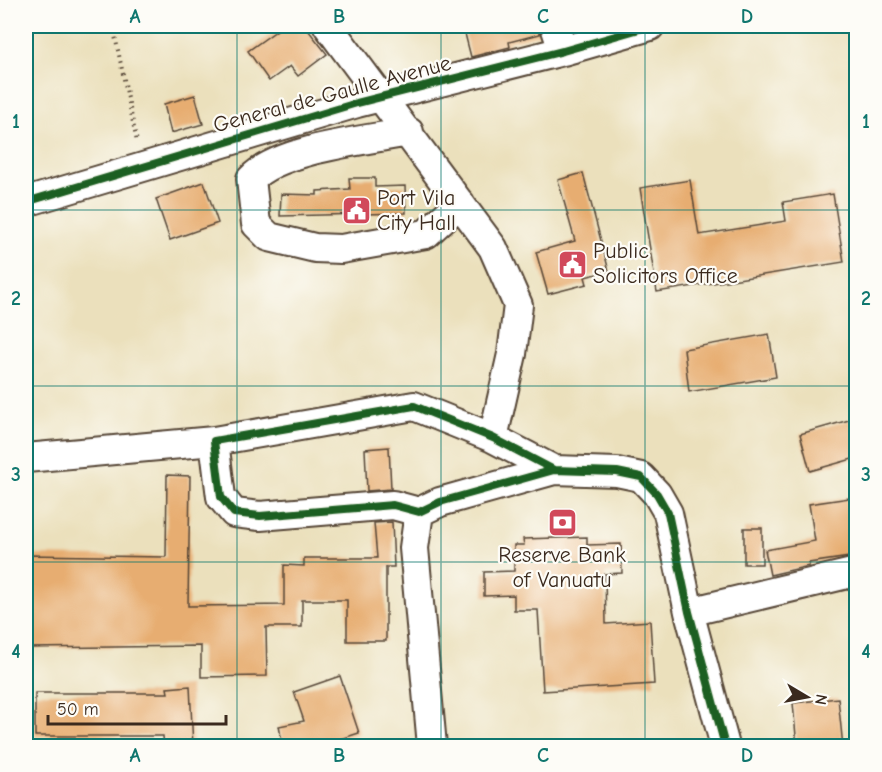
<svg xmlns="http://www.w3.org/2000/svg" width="882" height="772" viewBox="0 0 882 772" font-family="'Comic Neue',sans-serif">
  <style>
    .building { fill: #e7ad71 }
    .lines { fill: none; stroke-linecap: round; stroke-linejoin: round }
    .minor-casing { stroke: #554536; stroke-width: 32 }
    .path { stroke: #554536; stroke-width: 4; stroke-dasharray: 1.5 4.5; stroke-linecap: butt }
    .minor { stroke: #fff; stroke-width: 28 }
    .cycleway-casing { stroke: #fdfcf7; stroke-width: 11 }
    .cycleway { stroke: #1b5e20; stroke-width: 8 }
    .grid { fill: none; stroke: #0f766e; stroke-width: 1.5; stroke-opacity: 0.55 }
    .labels { text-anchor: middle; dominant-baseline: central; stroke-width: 4.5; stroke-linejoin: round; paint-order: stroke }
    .street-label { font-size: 22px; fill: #3b2a1e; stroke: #fdfcf7 }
    .poi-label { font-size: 22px; fill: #3b2a1e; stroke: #fdfcf7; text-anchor: start }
    .neatline { fill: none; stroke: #0f766e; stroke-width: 2 }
    .grid-label { font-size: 20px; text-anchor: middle; font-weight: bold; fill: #0f766e }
  </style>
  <rect width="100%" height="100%" fill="#fdfcf7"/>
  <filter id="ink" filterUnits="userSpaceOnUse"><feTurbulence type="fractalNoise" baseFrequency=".0167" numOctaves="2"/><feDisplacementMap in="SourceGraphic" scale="12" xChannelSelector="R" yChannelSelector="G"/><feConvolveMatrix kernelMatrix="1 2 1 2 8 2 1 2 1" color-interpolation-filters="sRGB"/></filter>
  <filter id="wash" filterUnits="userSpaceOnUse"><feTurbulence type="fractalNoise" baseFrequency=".008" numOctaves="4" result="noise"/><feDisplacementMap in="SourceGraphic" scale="24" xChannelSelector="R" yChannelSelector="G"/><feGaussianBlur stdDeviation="1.35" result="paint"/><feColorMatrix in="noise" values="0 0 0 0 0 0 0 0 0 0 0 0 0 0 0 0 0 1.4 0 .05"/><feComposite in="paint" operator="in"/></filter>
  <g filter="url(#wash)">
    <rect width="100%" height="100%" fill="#ebe0bc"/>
    <g id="blocks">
      <!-- building -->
      <path class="building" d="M283 26H305L327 54 298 76 290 66 269 81 248 51Z
        M463 26H539L540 34 509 42 510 47 471 57Z
        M195 95 203 124 171 133 164 104Z
        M583 173 609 271 585 277 587 284 548 294 536 252 575 241 558 180Z
        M349 178H375V187L405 186 406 213 280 216 281 194 317 195V191L350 189Z
        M690 180 699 235 786 221 783 202 833 194 844 262 657 292 640 188Z
        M204 182 218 223 170 240 156 199Z
        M769 334 776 377 689 392 684 349Z
        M856 418V458L810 471 800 434Z
        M389 447 391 489 367 491 365 449Z
        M167 475 190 476 188 606 284 605V565L304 566V558H377L374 523 392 522 394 567H386V641H347V600H302V627H266L267 676 201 677V646L26 648V555L166 557Z
        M856 497V556L809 563V566L770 575 765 550 815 541 809 504Z
        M744 528H762V564H744Z
        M587 537V545L621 544 622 573 605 574 606 624 650 621 654 684 543 691 538 610H514V595L484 596V572L514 571V545H524L523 539Z
        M340 676 359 733 315 747H311L310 742 283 747 279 726 304 721 294 692Z
        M190 686 193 747H164L163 736H35V693H168L167 688Z
        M838 698 843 747H797L793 703Z"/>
    </g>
  </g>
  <g filter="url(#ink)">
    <use href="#blocks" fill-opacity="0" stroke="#554536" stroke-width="1.5"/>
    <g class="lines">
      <defs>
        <path id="minor" d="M328 26 493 248 518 305 512 354 493 438
          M555 26 563 51
          M409 132C367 140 278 149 251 179L256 224 269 237 315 248 341 249 426 234 460 203
          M26 202 357 103 563 51 650 26
          M26 458 214 441
          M554 470 440 502 419 512 393 505 260 516 234 513 221 497 214 441 414 406 493 438 554 470 617 472 641 477 657 494 668 513 689 612 725 746
          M419 512 414 548 432 746
          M689 612 856 572"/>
      </defs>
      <!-- minor casing -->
      <use href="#minor" class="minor-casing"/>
      <!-- path -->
      <path class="path" d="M113 26 137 142"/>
      <!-- minor -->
      <use href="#minor" class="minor"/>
      <defs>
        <path id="cycleway" d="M26 202 357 103 563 51 650 26
          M554 470 440 502 419 512 393 505 260 516 234 513 221 497 214 441 414 406 493 438 554 470 617 472 641 477 657 494 668 513 689 612 725 746"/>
      </defs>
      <!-- cycleway casing -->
      <use href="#cycleway" class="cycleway-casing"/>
      <!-- cycleway -->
      <use href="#cycleway" class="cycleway"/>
    </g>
  </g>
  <!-- grid -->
  <path class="grid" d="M237 26V746M441 26V746M645 26V746M26 210H856M26 386H856M26 562H856"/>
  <!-- icons -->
  <defs>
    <symbol id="civic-square" viewBox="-11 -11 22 22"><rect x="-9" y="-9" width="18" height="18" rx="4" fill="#d1495b" stroke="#fdfcf7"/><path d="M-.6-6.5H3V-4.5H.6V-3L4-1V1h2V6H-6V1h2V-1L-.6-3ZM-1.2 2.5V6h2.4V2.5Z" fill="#fff"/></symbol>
    <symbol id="bank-square" viewBox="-11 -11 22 22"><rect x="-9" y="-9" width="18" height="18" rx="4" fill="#d1495b" stroke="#fdfcf7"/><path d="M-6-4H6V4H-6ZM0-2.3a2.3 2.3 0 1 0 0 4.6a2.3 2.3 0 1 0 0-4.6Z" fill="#fff"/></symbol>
  </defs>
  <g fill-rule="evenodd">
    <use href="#civic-square" x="340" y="194" width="33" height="33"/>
    <use href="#civic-square" x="556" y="248" width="33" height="33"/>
    <use href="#bank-square" x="546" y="506" width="33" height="33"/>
  </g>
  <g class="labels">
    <!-- street labels -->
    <g class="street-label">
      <text transform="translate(332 94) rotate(-15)">General de Gaulle Avenue</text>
    </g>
    <!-- poi labels -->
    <g class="poi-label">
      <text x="377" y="198">Port Vila<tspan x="377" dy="25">City Hall</tspan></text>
      <text x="593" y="251">Public<tspan x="593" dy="25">Solicitors Office</tspan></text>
      <text x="562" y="555" text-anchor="middle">Reserve Bank<tspan x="562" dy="25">of Vanuatu</tspan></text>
    </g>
  </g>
  <!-- margin -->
  <rect width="882" height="772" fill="none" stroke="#fdfcf7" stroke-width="66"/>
  <!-- north arrow -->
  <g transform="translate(807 697) rotate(100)" stroke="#fdfcf7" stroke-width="4.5" paint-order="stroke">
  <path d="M0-4.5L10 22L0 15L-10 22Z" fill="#3b2a1e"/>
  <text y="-9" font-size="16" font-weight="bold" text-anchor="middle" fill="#3b2a1e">N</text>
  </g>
  <!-- scale -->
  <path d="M48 715v9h178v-9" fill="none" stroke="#3b2a1e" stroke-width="3"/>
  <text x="57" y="715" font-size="18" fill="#3b2a1e" stroke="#fdfcf7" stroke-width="4.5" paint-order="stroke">50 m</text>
  <rect x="33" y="33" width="816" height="706" class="neatline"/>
  <g class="grid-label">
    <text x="135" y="23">A</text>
    <text x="339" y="23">B</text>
    <text x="543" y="23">C</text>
    <text x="747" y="23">D</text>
    <text x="16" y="128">1</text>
    <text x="866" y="128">1</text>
    <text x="16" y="305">2</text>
    <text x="866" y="305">2</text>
    <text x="16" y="481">3</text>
    <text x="866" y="481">3</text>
    <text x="16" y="658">4</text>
    <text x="866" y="658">4</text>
    <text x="135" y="762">A</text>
    <text x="339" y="762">B</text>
    <text x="543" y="762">C</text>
    <text x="747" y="762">D</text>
  </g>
</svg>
